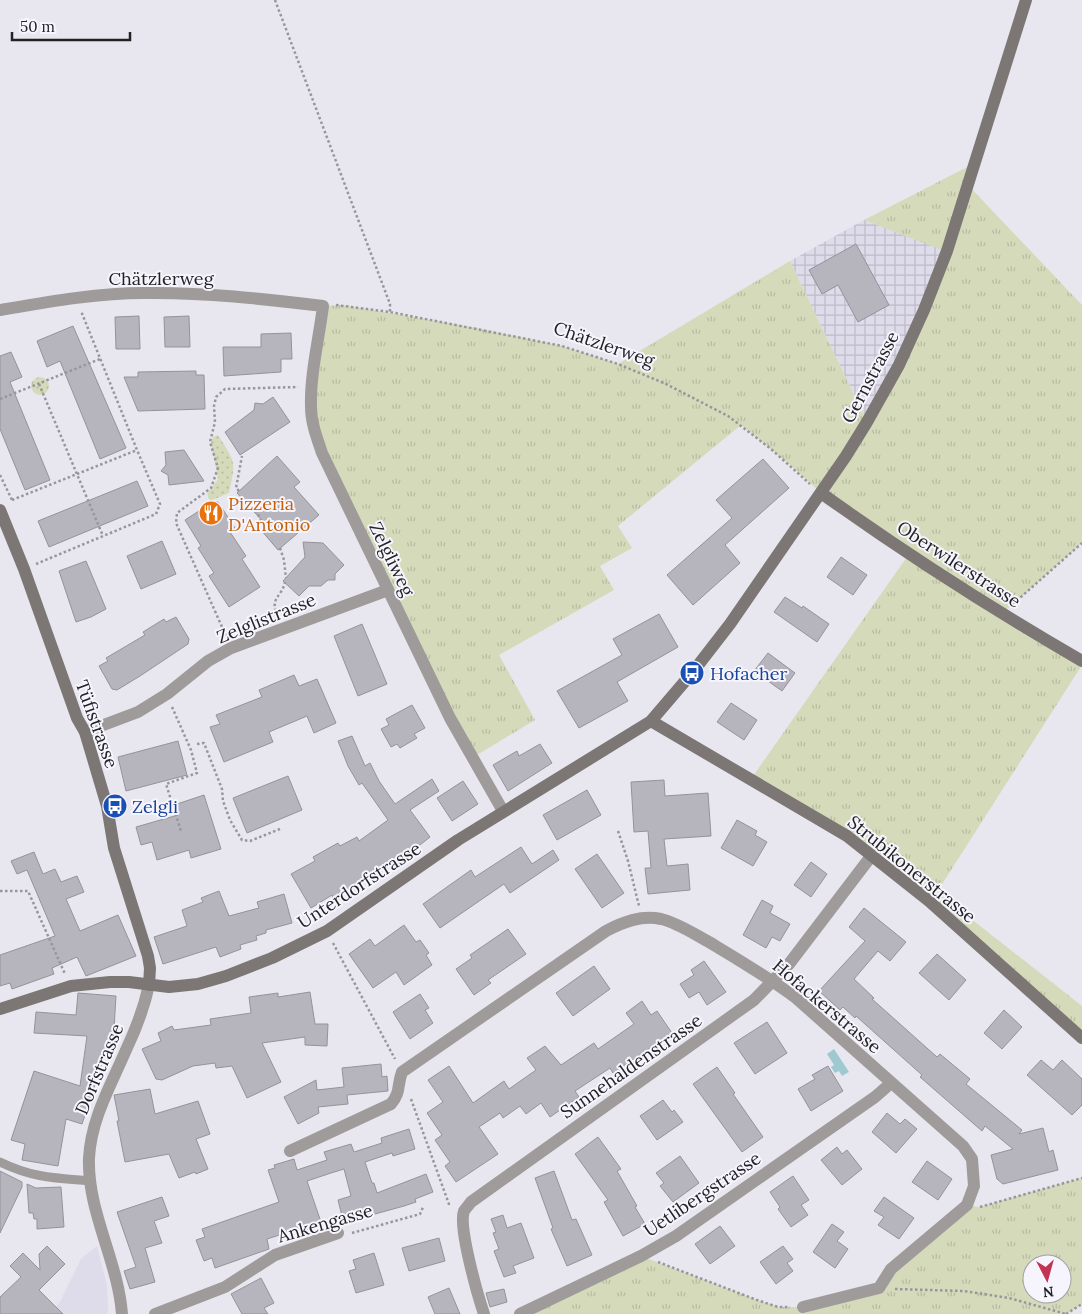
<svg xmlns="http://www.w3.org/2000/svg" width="1082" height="1314" viewBox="0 0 1082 1314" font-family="Lora,serif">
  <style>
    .built { fill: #dedbea }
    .industrial { fill: url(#industrial-grid) }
    .grass { fill: url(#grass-tufts); fill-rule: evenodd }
    .park { fill: url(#park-dots) }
    .water { fill: #9fc9d0 }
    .building { fill: #b6b5bd; stroke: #94939a }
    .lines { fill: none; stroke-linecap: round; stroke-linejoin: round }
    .path { stroke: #97969c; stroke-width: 2.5; stroke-dasharray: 2.5 2.5; stroke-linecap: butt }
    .lane { stroke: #9f9b9a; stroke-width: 9 }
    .street { stroke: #9f9b9a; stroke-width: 12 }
    .secondary { stroke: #7c7674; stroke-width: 12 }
    .labels { text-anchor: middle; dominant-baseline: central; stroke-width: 4; stroke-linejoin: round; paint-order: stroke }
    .street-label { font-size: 18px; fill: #222225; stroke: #f6f4fc }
    .food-label { font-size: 18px; fill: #c56008; stroke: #f6f4fc; text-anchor: start }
    .transit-label { font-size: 18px; fill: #164399; stroke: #f6f4fc; text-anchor: start }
  </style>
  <defs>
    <pattern id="industrial-grid" width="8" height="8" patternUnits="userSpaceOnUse" patternTransform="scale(1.25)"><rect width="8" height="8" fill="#dedbea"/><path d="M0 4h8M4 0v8" fill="none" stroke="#bebcc9"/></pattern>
    <pattern id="grass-tufts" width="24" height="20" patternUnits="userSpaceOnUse" patternTransform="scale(1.25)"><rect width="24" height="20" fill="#d5dbba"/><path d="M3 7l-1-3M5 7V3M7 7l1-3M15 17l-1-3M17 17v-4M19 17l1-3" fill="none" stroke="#b7bca0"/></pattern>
    <pattern id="park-dots" width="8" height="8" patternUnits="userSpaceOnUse" patternTransform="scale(1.25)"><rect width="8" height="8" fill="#d5dbba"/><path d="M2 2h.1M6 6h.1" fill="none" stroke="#b7bca0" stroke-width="1.8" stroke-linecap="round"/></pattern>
  </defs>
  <rect width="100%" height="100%" fill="#e8e7ef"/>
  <!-- built -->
  <path class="built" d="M97 1246 107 1286 108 1311 107 1314H49L60 1302 81 1259Z"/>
  <!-- industrial -->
  <path class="industrial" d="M864 220 947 251 867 422 790 261Z"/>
  <!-- grass -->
  <path class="grass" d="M975 163 968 185 1082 305V543L1003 613 1082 665 937 892 1082 1006V1038L895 873 751 779 909 554 821 493 789 464 741 425 618 526 632 548 600 566 614 590 499 655 535 720 472 758 314 430 323 306 343 305 472 327 562 346 618 364 790 261 867 422 947 252 864 220Z
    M1082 1178V1304L1066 1314H520L641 1256 757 1300 779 1307H803L879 1288 967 1205 979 1207ZM1032 1264H1062V1294H1032Z"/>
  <!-- park -->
  <path class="park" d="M31 386a9 9 0 1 1 18 0a9 9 0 1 1-18 0Z
    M218 435C236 463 236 461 229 493L210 501 207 494 218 479 211 442 213 437Z"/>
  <!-- water -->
  <path class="water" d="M834 1049 849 1072 842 1076 839 1071 835 1073 831 1067 834 1065 827 1054Z"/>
  <!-- building -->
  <path class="building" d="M856 244 889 305 858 322 838 285 822 294 809 270Z
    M139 316 140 349H116L115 317Z
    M189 316 190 347H165L164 317Z
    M73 326 126 448 100 459 60 361 47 367 37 341Z
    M291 333 292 359H281V372L224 376 223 347H261V334Z
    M11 352 22 377 10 382 50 480 25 490 0 429V356Z
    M196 371V375H204L205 409 138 411 124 377H138V372Z
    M273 397 290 422 240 455 225 432 254 410 255 403 263 404Z
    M184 450 204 481 169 485 168 475 161 471 166 465 165 452Z
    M277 456 300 482 294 487 319 515 278 550 261 530 267 526 237 493Z
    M763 459 789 488 725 545 740 563 693 605 667 575 732 518 716 500Z
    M137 481 148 506 49 547 38 521Z
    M213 502H218L235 528 230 532 246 556 242 559 260 587 229 607 209 576 214 573 198 548 201 546 185 520Z
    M162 541 176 574 141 589 127 556Z
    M303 542 323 543 344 565 335 574V580H328L321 586H309L299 596 283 581 305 557Z
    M841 557 867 575 853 595 827 577Z
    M86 561 106 609 91 617 76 622 59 571Z
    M785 597 802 608 803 606 829 624 817 642 774 612Z
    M659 614 678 647 617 682 628 701 579 728 557 691 622 655 613 639Z
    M176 617 189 639 188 644 140 676 117 690 112 689 99 666 108 661 106 658 145 635 143 632 164 619 166 622Z
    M362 624 387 684 358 696 334 636Z
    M768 653 795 673 782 691 754 671Z
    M294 675 299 686 317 679 336 723 314 733 307 716 269 732 273 742 224 762 210 727 220 724 216 715 262 697 259 690Z
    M731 703 757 720 744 740 717 722Z
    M412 705 425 728 414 734 417 738 400 748 397 744 391 747 381 729 389 725 386 719Z
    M352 736 365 766 370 763 379 781 395 804 432 779 439 791 410 810 430 837 396 864 393 860 366 876 367 878 333 898 332 895 311 908 291 874 315 861 313 857 338 843 340 846 357 837 359 841 388 820 362 783 359 785 348 766 338 741Z
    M178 741 187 775 126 791 118 757Z
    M540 744 552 763 508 791 493 765 517 751 519 756Z
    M288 776 302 810 247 833 233 798Z
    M664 780 665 796 708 793 711 836 664 839 667 866 688 864 690 890 648 894 645 868H651L648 831 634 832 631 782Z
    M463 781 478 804 452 821 437 798Z
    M587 790 601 815 557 840 543 815Z
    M204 795 221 849 191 858 189 850 157 860 152 842 141 845 136 827 178 815 174 805Z
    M737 820 757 831 755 835 767 842 753 866 721 848Z
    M521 847 532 864 553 850 559 860 510 893 504 884 440 928 423 904 471 870 475 877Z
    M34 852 43 874 55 869 61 882 77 876 84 892 66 899 80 931 118 915 136 956 86 976 77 957 52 968 54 974 12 989 10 983 0 986V955L55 936 27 870 17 874 11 861Z
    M597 854 624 893 602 908 575 869Z
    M811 862 827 874 811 897 794 885Z
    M219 891 229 916 259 908 257 902 284 894 292 923 266 930V933L256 936 257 940 240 945 241 949 220 957 216 947 163 964 154 937 187 926 182 910 203 902 201 898Z
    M762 900 773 906 770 913 790 924 780 941 772 937 766 948 743 935Z
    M864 908 906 942 890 961 878 951 854 979 874 998 872 999 937 1057 940 1054 970 1079 966 1084 1022 1130 1019 1134 1043 1128 1049 1152 1053 1150 1058 1170 1003 1184 997 1179 991 1155 1013 1149 985 1126 982 1131 920 1077 922 1075 856 1016 855 1018 843 1007 840 1010 819 991 865 941 849 927Z
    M404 925 416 942 420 940 429 953 426 955 432 965 404 985 396 972 373 988 349 954 370 939 375 946Z
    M508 929 526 954 488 980 491 983 474 995 456 969 472 958 470 955Z
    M937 954 966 980 949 1000 919 973Z
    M704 961 726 992 707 1005 699 992 689 998 680 984 694 975 691 970Z
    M594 966 610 989 573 1016 556 993Z
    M310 992 315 1024H328L327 1046 305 1045V1037L262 1043 281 1082 247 1098 232 1066 216 1068 215 1063 193 1066 162 1080 156 1079 142 1049 161 1041 158 1033 172 1026 174 1030 211 1025 210 1019 251 1013 249 997 278 993V997Z
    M78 993 116 996 114 1029 111 1038H108L106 1051 82 1124 66 1119 58 1166 22 1160 25 1144 11 1140 34 1071 80 1086 87 1036 34 1033 36 1012 76 1015Z
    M420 994 429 1008 425 1010 433 1023 410 1039 393 1012Z
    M642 1001 651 1015 657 1011 672 1033 613 1073 610 1068 575 1091 579 1097 550 1117 541 1103 526 1114 520 1106 503 1118 500 1113 479 1127 498 1154 456 1182 445 1166 450 1162 435 1140 442 1135 427 1113 443 1102 428 1080 449 1066 473 1103 504 1081 509 1089 536 1070 527 1058 545 1046 561 1065 594 1043 598 1049 634 1024 626 1013Z
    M1004 1010 1022 1027 1002 1049 984 1033Z
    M767 1022 787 1053 755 1074 734 1043Z
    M1041 1060 1053 1070 1062 1060 1082 1079V1105L1072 1115 1027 1075Z
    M381 1064 382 1077 387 1076 388 1091 347 1095 348 1104 318 1107 319 1113 298 1124 284 1097 316 1080 317 1090 344 1087 342 1068Z
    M828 1066 843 1091 811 1111 798 1089 815 1079 812 1075Z
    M717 1067 735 1093 733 1094 763 1137 742 1152 693 1084Z
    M150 1089 155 1114 198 1101 210 1134 196 1139 208 1169 196 1174 195 1172 179 1178 169 1154 125 1162 117 1121H119L114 1095Z
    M663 1100 672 1112 674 1110 683 1122 657 1140 640 1116Z
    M887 1113 900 1124 905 1119 917 1129 896 1153 872 1132Z
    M409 1129 415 1149 393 1156 392 1153 365 1162 372 1183H374L377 1193 426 1174 433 1192 415 1199 416 1202 404 1206 357 1219 355 1212 342 1216 338 1200 351 1196 344 1169 331 1173 307 1181 322 1225 299 1233 298 1229 267 1239 269 1249 215 1268 212 1258 204 1261 196 1240 205 1237 202 1229 279 1202 268 1170 275 1168 274 1165 294 1159 297 1170 327 1160 324 1152 351 1144 354 1152 382 1143 381 1138Z
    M598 1137 621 1169 617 1171 637 1206 635 1207 645 1224 623 1236 604 1202 608 1200 575 1154Z
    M837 1147 842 1154 847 1150 862 1169 842 1185 821 1160Z
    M680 1156 699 1183 673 1202 660 1186 664 1183 656 1173Z
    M927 1161 952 1179 938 1200 912 1182Z
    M0 1171 22 1182V1187L0 1233Z
    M554 1171 572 1220 576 1219 592 1255 567 1266 551 1229 553 1228 535 1178Z
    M793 1176 809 1200 801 1205 808 1215 791 1227 778 1209 780 1207 770 1192Z
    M27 1184 36 1188 61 1187 64 1227 37 1229V1219H34L33 1213H29Z
    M162 1197 169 1216 154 1221 162 1243 145 1248 155 1282 130 1289 124 1271 136 1267 117 1212Z
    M884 1197 914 1218 899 1239 878 1225 884 1217 874 1211Z
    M503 1215 507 1228 521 1223 534 1258 513 1266 516 1273 504 1277 494 1251 499 1249 493 1233 496 1232 491 1219Z
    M832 1224 844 1232 837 1241 848 1249 835 1268 813 1252Z
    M720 1226 735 1246 710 1264 695 1244Z
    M439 1238 445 1261 409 1271 402 1248Z
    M47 1246 65 1264 39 1290 63 1314H0V1297L21 1277 10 1266 23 1253 40 1270 39 1254Z
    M783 1246 793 1259 787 1263 793 1271 776 1284 760 1262Z
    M374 1253 384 1285 356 1293 349 1271 356 1269 353 1260Z
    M261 1278 274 1303 264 1308 268 1314H242L231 1294Z
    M449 1288 460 1314H435L428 1297Z
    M504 1289 507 1302 490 1307 486 1293Z"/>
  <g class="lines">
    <!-- path -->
    <path class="path" d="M275 0 390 304V312
      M336 305 390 312 562 346 618 364 666 384 728 416 771 449 810 484
      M39 384 103 536
      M0 399 100 359
      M0 475 12 500
      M239 491 236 488 242 456
      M12 500 137 450
      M256 510 264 528
      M280 548 284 560 286 578
      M36 564 156 514 160 504 137 450 81 311
      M1013 604 1082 543
      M277 616C270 596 281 599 285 582
      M226 636 176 523 177 513 211 488 218 468 210 442 215 422 214 406 216 397 225 389 298 387
      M172 707 191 750 197 773 166 784 181 831
      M197 744 204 743 222 789 223 801 230 820 242 840 250 841 280 829
      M618 831 628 861 639 906
      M0 891H28L65 974
      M333 943 395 1059
      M411 1099 450 1207
      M980 1207 1082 1178
      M352 1233 420 1214 423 1207
      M658 1262 757 1300 778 1307H790
      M895 1289 964 1291 1009 1298 1066 1314
      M1066 1314 1082 1304"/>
    <!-- lane -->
    <path class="lane" d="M0 1162C33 1178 55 1178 91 1181"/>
    <!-- street -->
    <path class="street" d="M0 310C47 302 96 293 144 293 204 292 264 299 323 306 319 339 310 374 311 407 311 423 317 438 322 453L450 718 503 811
      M85 732 138 712 167 694 208 661 231 648 388 590
      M290 1151 391 1104C401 1092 397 1085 402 1072L606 931C623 922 641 915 661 919 678 923 694 934 709 942 739 960 768 977 796 998L963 1146 972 1159 974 1186 967 1205 891 1269 879 1288 803 1307
      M122 1314C118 1261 87 1211 89 1158 91 1119 111 1085 126 1050 136 1029 144 1008 149 985
      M155 1314 225 1287 275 1255 338 1233
      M484 1314C478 1296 458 1227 464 1211 466 1208 469 1205 471 1202L754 1000 789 964 872 855
      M520 1314 641 1256 676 1236 875 1097 891 1083"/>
    <!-- secondary -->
    <path class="secondary" d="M821 493C905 553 992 609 1082 661
      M0 510 24 569 77 718 85 732 107 806 114 848 148 956 150 968 149 985
      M651 721 847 836 929 901 1082 1038
      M0 1009 71 986 110 982H129L169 987 198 984 226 976 272 958 327 931 458 840 651 721 692 673 730 624 846 456 867 422 899 365 924 310 947 251 1026 0"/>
  </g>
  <!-- icons -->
  <defs>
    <symbol id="restaurant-disc" viewBox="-11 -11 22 22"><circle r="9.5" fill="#e8710a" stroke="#f6f4fc"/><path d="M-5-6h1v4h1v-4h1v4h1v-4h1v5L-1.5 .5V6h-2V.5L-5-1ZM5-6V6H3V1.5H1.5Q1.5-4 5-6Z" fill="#fff"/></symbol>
    <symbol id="bus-disc" viewBox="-11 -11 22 22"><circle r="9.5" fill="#1a4fb4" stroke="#f6f4fc"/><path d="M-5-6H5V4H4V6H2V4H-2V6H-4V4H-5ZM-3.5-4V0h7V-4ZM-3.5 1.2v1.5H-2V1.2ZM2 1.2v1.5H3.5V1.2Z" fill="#fff"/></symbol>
  </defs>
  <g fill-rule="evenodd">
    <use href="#restaurant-disc" x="197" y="499" width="28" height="28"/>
    <use href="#bus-disc" x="678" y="659" width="28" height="28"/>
    <use href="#bus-disc" x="101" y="792" width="28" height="28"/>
  </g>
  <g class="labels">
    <!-- street labels -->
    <g class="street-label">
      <text x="161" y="278">Chätzlerweg</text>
      <text transform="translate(604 344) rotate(19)">Chätzlerweg</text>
      <text transform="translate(870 377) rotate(-62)">Gernstrasse</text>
      <text transform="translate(392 559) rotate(64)">Zelgliweg</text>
      <text transform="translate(959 564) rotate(33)">Oberwilerstrasse</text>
      <text transform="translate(266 618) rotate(-22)">Zelglistrasse</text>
      <text transform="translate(97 724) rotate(70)">Tüfistrasse</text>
      <text transform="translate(912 869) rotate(39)">Strubikonerstrasse</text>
      <text transform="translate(359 885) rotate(-33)">Unterdorfstrasse</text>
      <text transform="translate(827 1006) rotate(40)">Hofackerstrasse</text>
      <text transform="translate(631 1066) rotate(-35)">Sunnehaldenstrasse</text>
      <text transform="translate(99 1069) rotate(-67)">Dorfstrasse</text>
      <text transform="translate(702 1194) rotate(-34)">Uetlibergstrasse</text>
      <text transform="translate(325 1223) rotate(-16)">Ankengasse</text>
    </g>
    <!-- food labels -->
    <g class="food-label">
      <text x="228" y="503">Pizzeria<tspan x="228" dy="21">D'Antonio</tspan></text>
    </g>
    <!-- transit labels -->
    <g class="transit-label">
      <text x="710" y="673">Hofacher</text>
      <text x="132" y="806">Zelgli</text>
    </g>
  </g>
  <!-- north arrow -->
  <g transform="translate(1047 1279) rotate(174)"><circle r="24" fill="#f6f4fc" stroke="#a1a0a6"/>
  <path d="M0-4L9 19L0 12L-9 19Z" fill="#c33352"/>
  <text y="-8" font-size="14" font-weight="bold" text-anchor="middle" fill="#222225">N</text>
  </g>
  <!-- scale -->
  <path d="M12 32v8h118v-8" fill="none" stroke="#222225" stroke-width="2.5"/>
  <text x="20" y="32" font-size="15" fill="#222225" stroke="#f6f4fc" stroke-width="4" paint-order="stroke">50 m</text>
</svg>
